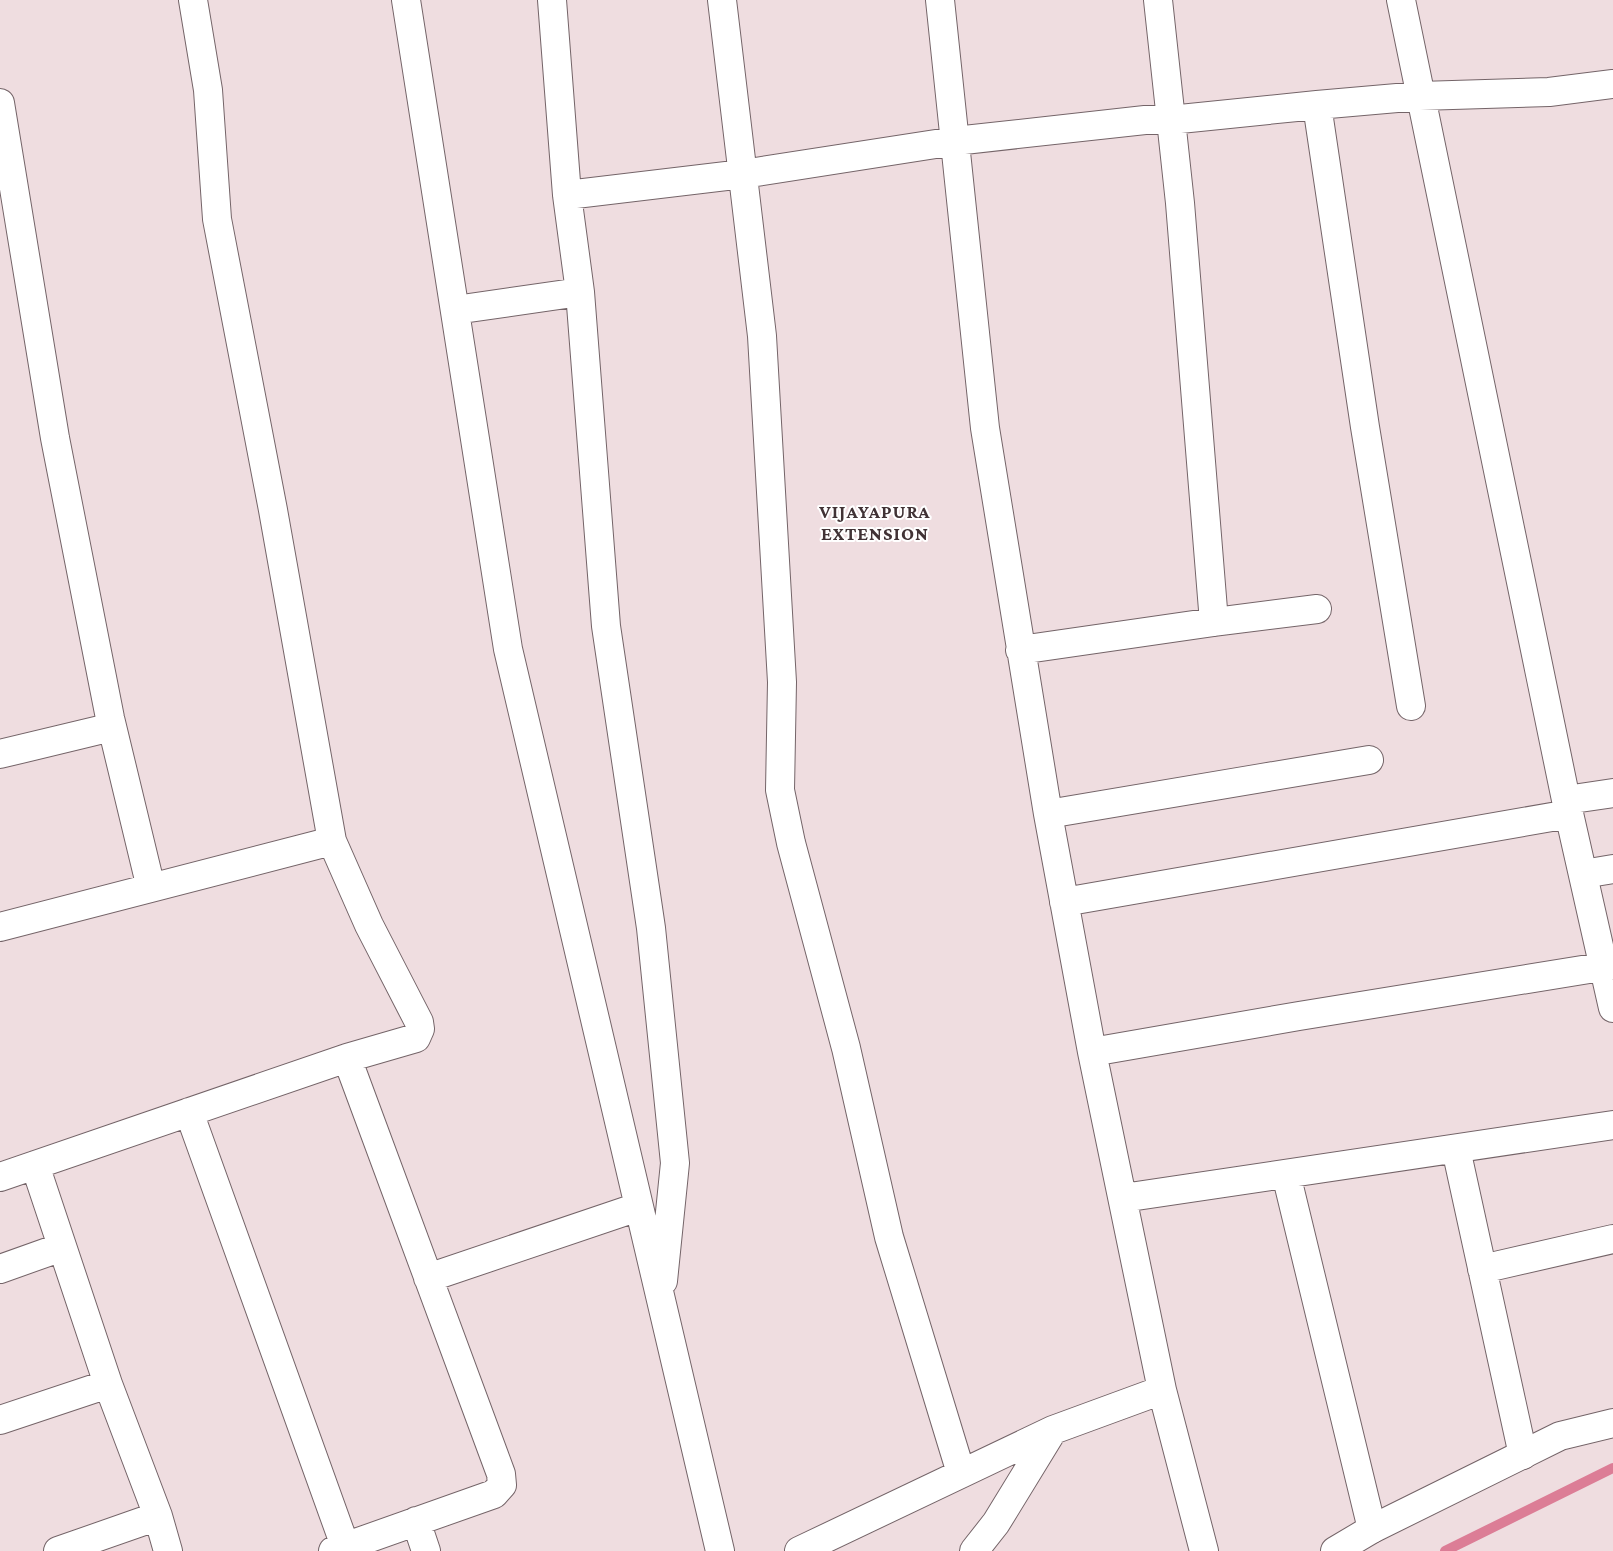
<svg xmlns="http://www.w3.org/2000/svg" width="1613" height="1551" viewBox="0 0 1613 1551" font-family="'Crimson Pro',serif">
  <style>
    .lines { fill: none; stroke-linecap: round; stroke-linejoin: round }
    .stream { stroke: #dc7d96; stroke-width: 10 }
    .minor-casing { stroke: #746468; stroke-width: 30 }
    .tertiary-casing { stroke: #746468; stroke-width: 30 }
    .minor { stroke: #fff; stroke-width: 28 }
    .tertiary { stroke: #fff; stroke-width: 28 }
    .labels { text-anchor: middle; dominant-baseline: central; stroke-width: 4; stroke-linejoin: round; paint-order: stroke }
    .district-label { font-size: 19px; font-weight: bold; letter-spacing: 1px; fill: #413235; stroke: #fff }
  </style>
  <rect width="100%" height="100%" fill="#efdde0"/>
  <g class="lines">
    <!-- stream -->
    <path class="stream" d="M1445 1551 1613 1468"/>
    <defs>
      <path id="minor" d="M406 0 508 649 720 1551
        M552 0 567 195 580 292 606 626 651 928 675 1163 663 1281
        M722 0 762 336 782 682 780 790 791 843 846 1048 889 1237 961 1473
        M940 0 985 428 1048 814 1092 1052 1162 1390 1204 1551
        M1158 0 1180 203 1214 622
        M1401 0 1566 800 1613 1008
        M0 103 55 438 110 718 151 888
        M1317 105 1365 427 1411 706
        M567 195 743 174 955 141 1145 120H1170L1317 105 1420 96 1549 92 1613 84
        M455 310 580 292
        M1020 650 1214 622 1317 609
        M0 754 112 727
        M1566 800 1613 793
        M1048 814 1369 760
        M1583 874 1613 869
        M1064 902 1569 814
        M0 927 332 841
        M1092 1052 1299 1016 1613 965
        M189 1112 345 1546
        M1456 1149 1523 1455
        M35 1165 108 1384 158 1516 168 1551
        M1286 1174 1372 1529
        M0 1177 347 1058 416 1038 420 1029 419 1022 369 925 332 841 273 510 217 219 208 90 193 0
        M1123 1198 1613 1125
        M0 1269 62 1247
        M1482 1269 1613 1239
        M428 1278 638 1207
        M0 1420 108 1384
        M416 1521 426 1551
        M58 1551 158 1516
        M333 1551 494 1494 502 1485 501 1474 347 1058
        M799 1551 1053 1430 1162 1390
        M974 1551 996 1523 1053 1430"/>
      <path id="tertiary" d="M1335 1551 1372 1529 1560 1436 1613 1423"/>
    </defs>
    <!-- minor casing -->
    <use href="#minor" class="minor-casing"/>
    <!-- tertiary casing -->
    <use href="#tertiary" class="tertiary-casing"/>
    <!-- minor -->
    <use href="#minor" class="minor"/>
    <!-- tertiary -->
    <use href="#tertiary" class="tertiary"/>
  </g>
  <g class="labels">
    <!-- district labels -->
    <g class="district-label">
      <text x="875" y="511">VIJAYAPURA<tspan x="875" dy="22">EXTENSION</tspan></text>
    </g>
  </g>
</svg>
